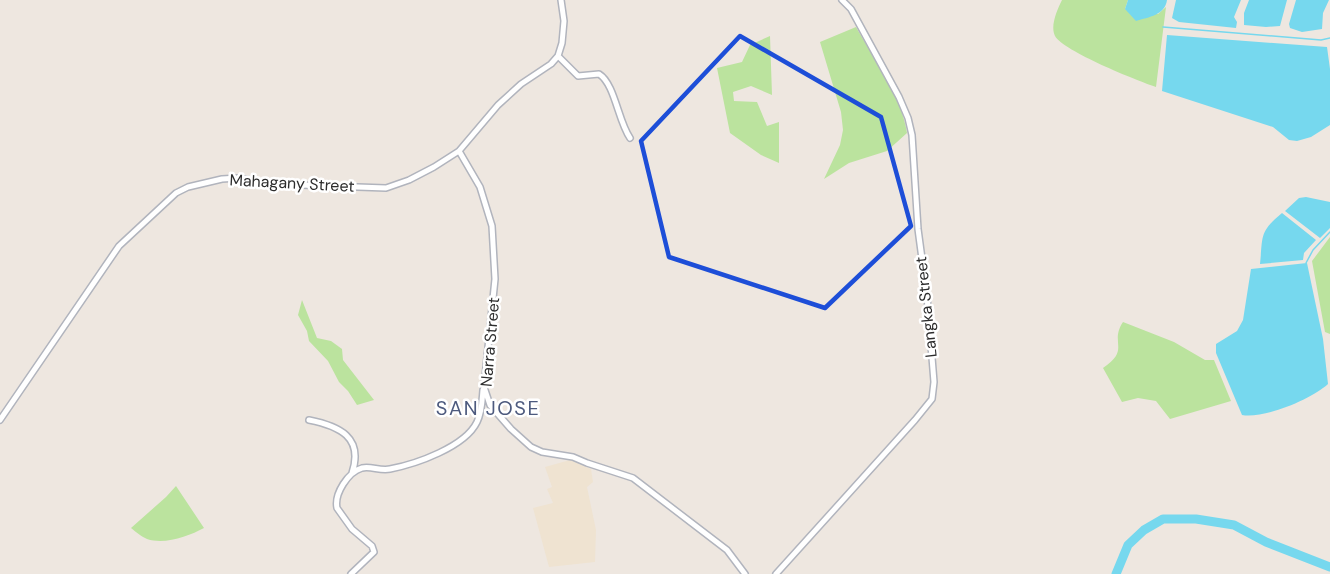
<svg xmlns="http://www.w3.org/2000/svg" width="1330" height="574" viewBox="0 0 1330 574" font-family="'DM Sans',sans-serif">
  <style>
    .education { fill: #efe3d1 }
    .green { fill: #bbe39e }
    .water { fill: #76d8ee }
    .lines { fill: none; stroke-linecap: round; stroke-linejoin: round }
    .stream { stroke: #76d8ee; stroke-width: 1.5 }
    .river { stroke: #76d8ee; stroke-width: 9 }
    .street-casing { stroke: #b1b4bd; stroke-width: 8 }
    .street { stroke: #fff; stroke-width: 5 }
    .marked { fill: none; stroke: #1d4ed8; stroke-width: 4.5; stroke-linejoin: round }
    .labels { text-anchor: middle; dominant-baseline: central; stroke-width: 5; stroke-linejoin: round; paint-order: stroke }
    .street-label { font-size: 16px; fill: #2d2d2d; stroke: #fff }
    .quarter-label { font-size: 20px; letter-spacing: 1.5px; fill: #4d5a7e; stroke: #fff }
  </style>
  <rect width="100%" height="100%" fill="#eee7e0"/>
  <!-- education -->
  <path class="education" d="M570 460 591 469 593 482 587 487 596 530 595 562 549 567 533 508 553 503 547 489 552 487 545 467Z"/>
  <!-- green -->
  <path class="green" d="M1062 0H1128L1125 9 1158 14 1166 7 1156 87C1138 81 1063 51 1055 36 1050 26 1057 10 1062 0Z
    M856 27C874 59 902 97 907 133L887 151 849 163 824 179 840 145 843 130 841 112 820 42Z
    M770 36 772 95 751 86 733 92 734 101 757 102 767 126 779 122V163L761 155 730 133 717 68 742 62 750 45Z
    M1330 237V334L1325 332 1312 261Z
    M302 300 317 338 331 341 342 349 343 360 374 400 357 405 348 391 339 382 328 361 309 341 307 331 298 315Z
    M1123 322 1174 342 1205 360H1214L1231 401 1170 419 1156 401 1138 398 1122 402 1103 368C1131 349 1109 343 1123 322Z
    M176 486 204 528C189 536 165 545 147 539 142 537 136 532 131 528L166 497Z"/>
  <!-- water -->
  <path class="water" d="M1128 0H1167C1165 15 1149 17 1136 21L1125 9Z
    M1176 0H1241L1234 17 1237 22 1236 28 1179 22 1172 18Z
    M1249 0H1287L1280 26 1266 27 1244 25V13Z
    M1296 0H1329L1323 13 1322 29 1302 32 1290 28 1289 24Z
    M1167 35 1327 47 1330 69V125L1311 137 1297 141 1289 140 1273 127 1162 91Z
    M1306 197 1330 202V228L1320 238 1285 211 1299 198Z
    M1282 213 1316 240 1304 253 1303 260 1260 264C1263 236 1259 232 1282 213Z
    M1307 263 1323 339 1328 384C1312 399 1264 419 1242 415L1216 353V344L1237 331 1243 320 1251 269Z"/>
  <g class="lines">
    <!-- stream -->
    <path class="stream" d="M1163 27 1321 40 1330 38
      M1306 263 1313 250 1330 232"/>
    <!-- river -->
    <path class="river" d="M1116 574 1128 545 1144 530 1163 519H1196L1234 525 1266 542 1330 567"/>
    <defs>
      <path id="street" d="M558 56 578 76 599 74C615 84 618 121 630 138
        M459 151 480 187 492 226 495 279 484 387 490 405 511 429 531 447 542 452 573 457 587 463 633 478 727 550 745 574
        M0 420 119 246 176 193 188 187 222 179 238 178 273 184 386 188 409 180 434 167 459 151 498 105 521 84 551 64 558 56 562 43 564 21 561 0
        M309 420C339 426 364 437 352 473
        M351 574 374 552 372 546 352 529 337 508C334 494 348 472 362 468 371 466 380 471 390 469 416 464 465 447 477 422 482 412 482 401 483 390
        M776 574 915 420 932 399 934 382 927 296 918 229 912 135 908 118 899 97 851 9 842 0"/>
    </defs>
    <!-- street casing -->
    <use href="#street" class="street-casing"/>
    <!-- street -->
    <use href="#street" class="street"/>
  </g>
  <!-- marked area -->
  <path class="marked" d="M740 36 881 117 911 226 825 308 669 257 641 141Z"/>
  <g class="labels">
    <!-- street labels -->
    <g class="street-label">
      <text transform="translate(292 183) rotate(3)">Mahagany Street</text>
      <text transform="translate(926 307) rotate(-96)">Langka Street</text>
      <text transform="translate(490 342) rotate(-85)">Narra Street</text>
    </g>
    <!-- quarter labels -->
    <g class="quarter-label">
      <text x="488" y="408">SAN JOSE</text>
    </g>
  </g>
</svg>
